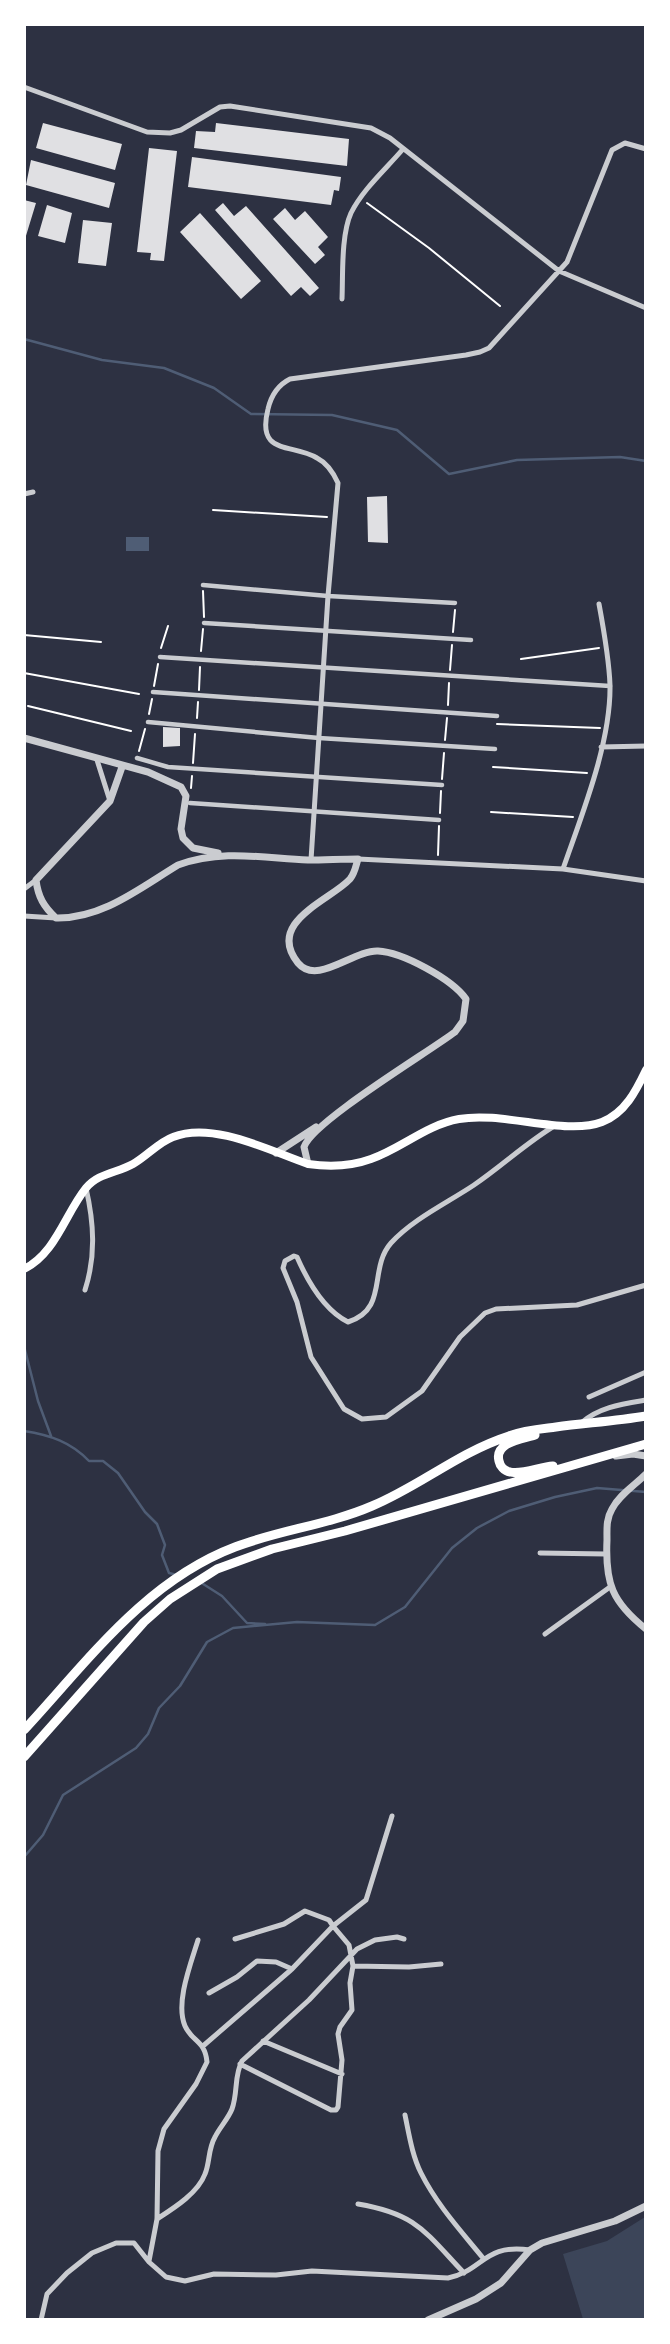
<svg xmlns="http://www.w3.org/2000/svg" width="670" height="2344" viewBox="0 0 670 2344" font-family="'Roboto Condensed',sans-serif">
  <style>
    .green { fill: #3c4559 }
    .water { fill: #4f5d75 }
    .lines { fill: none; stroke-linecap: round; stroke-linejoin: round }
    .stream { stroke: #4f5d75; stroke-width: 2.5 }
    .building { fill: #e0e0e3 }
    .path { stroke: #fff; stroke-width: 2 }
    .pedestrian { stroke: #caccd0; stroke-width: 4.5 }
    .minor { stroke: #caccd0; stroke-width: 5 }
    .tertiary { stroke: #caccd0; stroke-width: 7 }
    .secondary { stroke: #fff; stroke-width: 8 }
    .trunk { stroke: #fff; stroke-width: 9 }
  </style>
  <rect width="100%" height="100%" fill="#2d3142"/>
  <!-- green -->
  <path class="green" d="M645 2217V2319H583L563 2254 607 2241Z"/>
  <!-- water -->
  <path class="water" d="M126 537H149V551H126Z"/>
  <g class="lines">
    <!-- stream -->
    <path class="stream" d="M24 339 102 360 164 368 214 388 251 414 332 415 397 430 449 474 517 460 620 457 646 461
      M24 1346 38 1401 51 1436
      M24 1431C50 1435 71 1442 89 1461H103L118 1473 145 1512 157 1524 165 1545 162 1555 169 1573 177 1575
      M200 1582 222 1596 247 1623 265 1624
      M24 1857 43 1835 63 1795 136 1748 148 1734 159 1708 180 1686 207 1642 233 1628 297 1622 375 1625 405 1607 452 1548 477 1528 509 1511 555 1497 597 1488 646 1492"/>
  </g>
  <!-- building -->
  <path class="building" d="M43 123 122 144 115 170 36 148Z
    M216 123 349 139 347 166 194 148 196 131 215 132Z
    M149 148 177 151 164 261 150 260 151 253 137 252Z
    M192 157 341 177 339 191 334 190 331 205 188 187Z
    M31 160 115 183 109 208 26 185Z
    M24 200 36 203 25 239 24 238Z
    M223 203 234 216 246 206 319 288 310 296 301 287 291 296 215 210Z
    M47 205 72 213 65 243 38 236Z
    M285 208 295 220 305 211 328 237 318 247 325 255 315 264 273 219Z
    M200 213 261 281 241 299 180 232Z
    M83 220 112 223 106 266 78 263Z
    M387 496 388 543 368 542 367 497Z
    M163 727 180 728V746L163 747Z"/>
  <g class="lines">
    <!-- path -->
    <path class="path" d="M367 203 429 248 500 306
      M213 510 327 517
      M203 591 204 617
      M453 632 455 610
      M24 635 101 642
      M161 648 168 626
      M201 651 203 629
      M521 659 599 648
      M450 670 452 645
      M24 673 139 694
      M154 686 158 664
      M199 690 200 667
      M448 705 449 683
      M28 706 131 731
      M149 714 152 699
      M197 718 198 702
      M497 724 600 728
      M445 740 447 718
      M139 751 145 729
      M193 763 195 734
      M493 767 587 773
      M442 779 444 753
      M191 788 192 776
      M491 812 573 817
      M440 813 441 791
      M438 855 439 826"/>
    <!-- pedestrian -->
    <path class="pedestrian" d="M203 585 328 596 455 603
      M204 623 471 640
      M160 657 610 686
      M153 692 497 716
      M148 722 319 738 495 749
      M137 758 168 767 442 785
      M190 803 439 820"/>
    <!-- minor -->
    <path class="minor" d="M24 87 147 132 170 133 181 130 220 107 230 106 371 128 390 138 559 271 646 308
      M342 299C343 275 341 235 351 213 363 189 386 169 403 149
      M24 494 33 492
      M601 747 646 746
      M97 760 110 801
      M358 859 563 869 646 881
      M311 860 328 596 338 483C333 472 327 463 317 458 292 443 256 456 268 409 271 396 278 385 290 379L466 355 480 352 489 348 567 262 612 150 625 143 646 149
      M563 869C582 814 611 743 610 685 609 658 604 631 599 604
      M24 889 36 880
      M24 916 56 918
      M556 1125C527 1142 502 1166 474 1185 447 1203 413 1219 391 1243 368 1269 389 1309 348 1322 324 1310 308 1282 297 1257L294 1256 285 1261 283 1268 297 1302 311 1357 344 1409 362 1419 386 1417 422 1391 460 1337 485 1313 496 1309 577 1305 646 1285
      M85 1290C96 1256 94 1223 86 1188
      M589 1397 646 1372
      M581 1423C599 1407 622 1404 646 1400
      M540 1553 606 1554
      M545 1634 610 1587
      M235 1939 284 1924 305 1911 329 1920 333 1926 366 1900 392 1816
      M353 1966 409 1967 441 1964
      M209 1993 237 1977 257 1961 276 1962 292 1969
      M263 2041 342 2074
      M203 2046 292 1969 333 1926 349 1945 353 1966 350 1983 352 2010 340 2027 338 2034 342 2060 338 2107 336 2110H331L240 2064
      M405 2115C409 2134 412 2155 421 2173 437 2205 461 2231 483 2258
      M358 2204C417 2214 425 2232 464 2273
      M157 2219C174 2208 198 2193 205 2174 210 2162 208 2149 215 2137 220 2127 228 2119 232 2109 238 2093 234 2075 242 2061L309 2000 357 1949 375 1940 397 1937 404 1939
      M149 2261 157 2219 158 2151 164 2129 196 2084 207 2062C205 2040 192 2042 185 2026 175 2003 191 1963 198 1940
      M41 2320 47 2294 67 2273 92 2253 116 2243H134L149 2262 166 2277 185 2281 214 2274 276 2275 312 2271 448 2278C483 2271 484 2243 530 2250"/>
    <!-- tertiary -->
    <path class="tertiary" d="M24 738 148 772 181 787 186 796 181 829 183 838 193 848 218 853
      M122 767 110 801 36 880C38 897 44 907 56 918 102 919 140 888 178 865 222 849 263 858 308 860 325 860 341 859 358 859 356 865 355 873 350 879 331 900 265 922 298 963 317 986 353 950 378 951 402 952 452 979 466 999L463 1021 455 1032C427 1053 312 1122 304 1147L308 1164
      M276 1153 316 1127
      M616 1456 633 1454 646 1456
      M646 1474C635 1485 619 1495 612 1509 606 1519 607 1529 607 1540 605 1583 612 1602 646 1629
      M428 2320 476 2299 501 2283 530 2250 542 2243 615 2221 646 2206"/>
    <!-- secondary -->
    <path class="secondary" d="M24 1269C56 1253 65 1214 86 1188 98 1173 117 1173 133 1164 147 1156 159 1142 173 1137 213 1121 270 1151 308 1164 329 1167 352 1166 371 1159 402 1148 426 1125 459 1119 503 1111 566 1136 602 1122 625 1113 636 1091 646 1070"/>
    <!-- trunk -->
    <path class="trunk" d="M535 1435C523 1439 494 1442 499 1461 500 1466 504 1471 510 1472 521 1475 540 1467 553 1466
      M24 1730C87 1662 145 1581 235 1547 279 1530 328 1525 372 1506 420 1486 459 1452 509 1436 524 1430 540 1429 556 1427 586 1423 616 1421 646 1416
      M24 1757 144 1622 170 1599 217 1569 272 1549 345 1531 646 1444"/>
  </g>
  <!-- border -->
  <rect width="670" height="2344" fill="none" stroke="#ffffff" stroke-width="52"/>
</svg>
